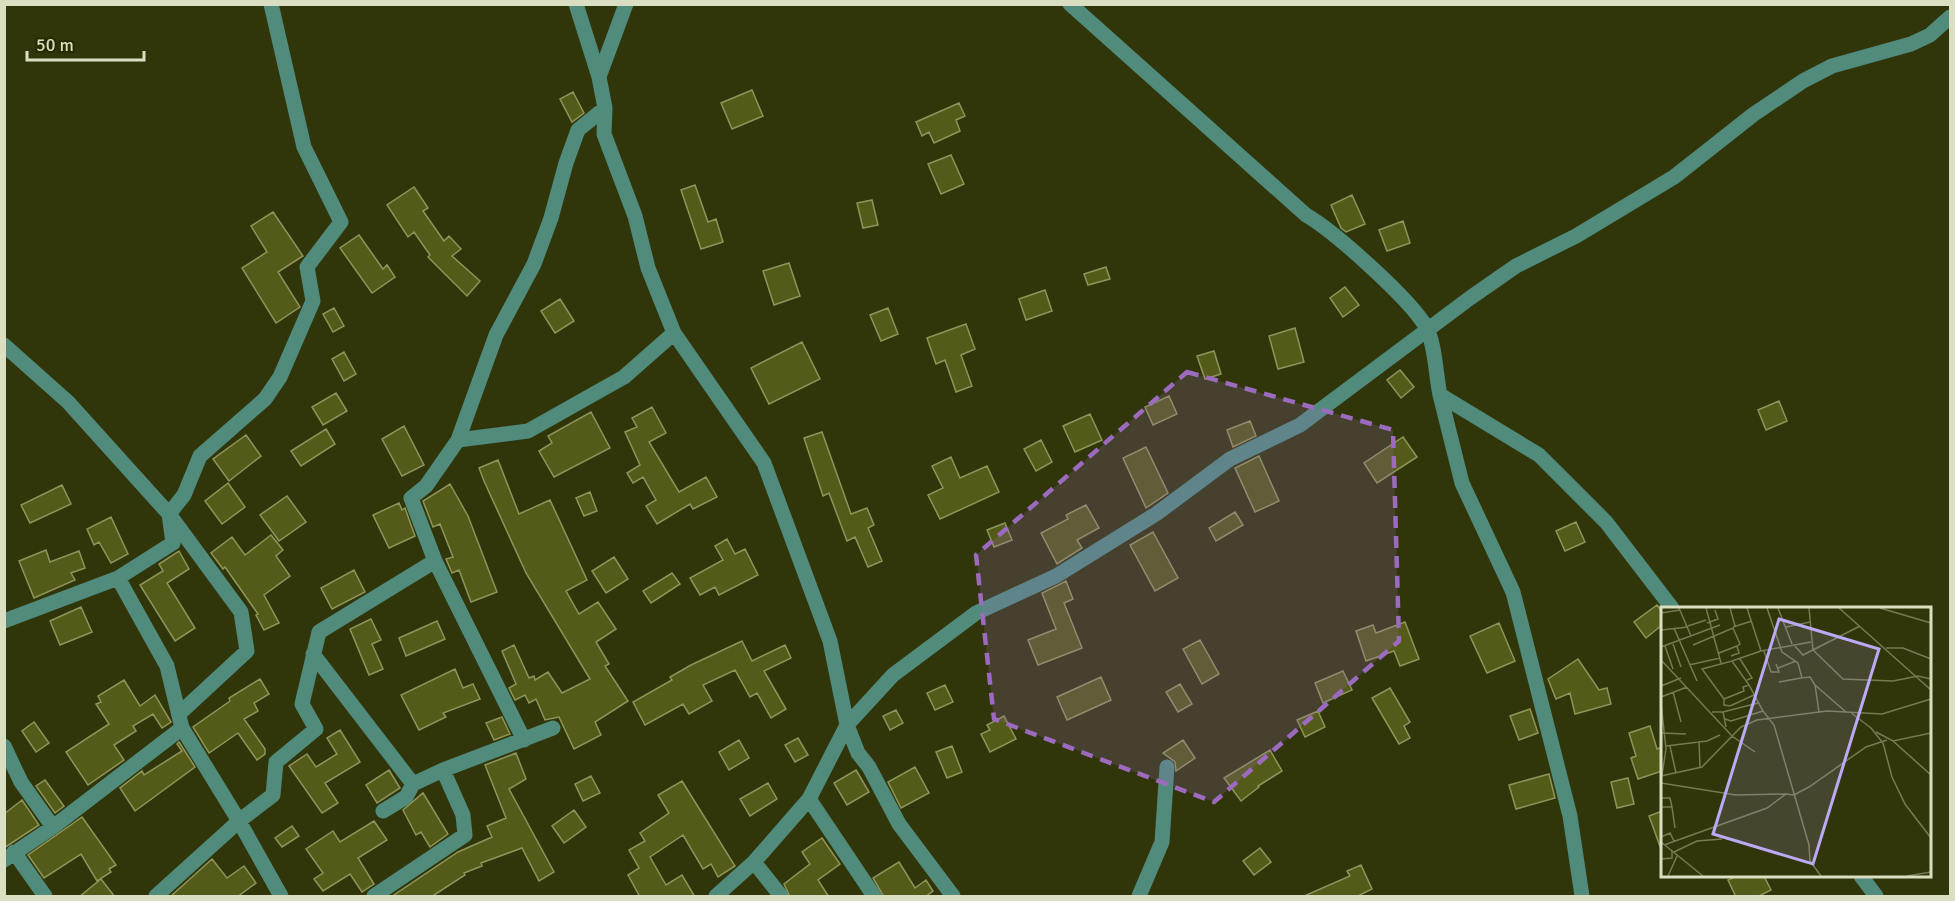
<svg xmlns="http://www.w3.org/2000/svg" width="1955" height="901" viewBox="0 0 1955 901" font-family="Signika,sans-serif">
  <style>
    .building { fill: #545b18; stroke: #8d955c; stroke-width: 1.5 }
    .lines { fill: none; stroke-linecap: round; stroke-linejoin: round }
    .minor { stroke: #508b7c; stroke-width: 15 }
    .marked { fill: #9c6bc0; fill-opacity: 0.2; stroke: #9c6bc0; stroke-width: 4.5; stroke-dasharray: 12 8; stroke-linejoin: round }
    .inset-road { fill: none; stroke: #757a54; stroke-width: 1.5 }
    .view { fill: #bda9f5; fill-opacity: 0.15; stroke: #bda9f5; stroke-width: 3 }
    .inset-edge { fill: none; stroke: #dadfc2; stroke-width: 3 }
  </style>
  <rect width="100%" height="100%" fill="#31360a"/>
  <!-- building -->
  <path class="building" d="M752 90 763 116 732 129 721 103Z
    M573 92 584 113 572 122 560 99Z
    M959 103 965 116 956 120 960 131 934 143 929 132 922 136 916 122Z
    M951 155 964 184 941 194 928 164Z
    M695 185 708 222 716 219 723 242 701 249 681 190Z
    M414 187 428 208 423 211 444 241 449 236 461 249 452 256 480 281 467 296 428 257 430 255 414 232 408 237 387 205Z
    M1352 195 1365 224 1346 232 1341 228 1331 205Z
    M872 200 878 225 863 228 857 203Z
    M273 212 303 256 278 272 300 307 276 323 242 268 267 252 251 226Z
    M1403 221 1410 243 1387 251 1379 230Z
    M359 235 383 269 387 265 395 277 372 293 340 248Z
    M789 263 800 296 774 305 763 271Z
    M1106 267 1110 279 1088 285 1084 274Z
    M1345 287 1359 305 1343 317 1330 298Z
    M1045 290 1052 311 1026 320 1019 299Z
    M560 299 574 321 555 333 541 311Z
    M334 308 344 326 333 332 323 314Z
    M888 308 898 334 881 341 870 315Z
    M966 324 975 349 961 355 972 386 956 392 945 360 936 364 927 338Z
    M1295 328 1304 362 1278 369 1269 336Z
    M802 342 820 379 769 404 751 368Z
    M1214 351 1221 374 1205 379 1197 356Z
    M344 352 356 374 344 381 332 359Z
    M1400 370 1414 387 1401 398 1387 380Z
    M336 393 347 411 323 425 312 407Z
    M1169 396 1177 414 1153 425 1145 407Z
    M1779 401 1787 421 1766 430 1758 410Z
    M652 407 666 433 649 442 679 492 706 477 717 497 693 509 690 504 657 524 646 506 656 500 643 477 633 483 627 473 640 465 625 432 637 427 632 418Z
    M591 412 610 448 554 477 539 451 552 443 548 436Z
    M1090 414 1102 440 1075 452 1063 426Z
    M1250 421 1256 436 1233 447 1227 430Z
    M404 426 424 465 402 476 382 439Z
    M326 429 335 444 301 466 291 451Z
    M822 432 851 514 867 508 874 525 868 528 882 561 868 567 855 537 847 541 829 493 823 496 804 438Z
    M246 435 261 456 229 481 213 459Z
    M1403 437 1417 457 1377 483 1364 463Z
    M1041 440 1052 462 1036 471 1024 449Z
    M1146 447 1168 493 1146 508 1123 458Z
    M1259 456 1279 501 1255 512 1235 468Z
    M951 457 960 478 987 466 999 492 940 519 928 495 943 488 932 466Z
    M498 460 519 514 550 500 587 580 566 591 579 614 598 602 616 629 596 642 609 664 605 666 628 701 595 722 601 735 574 749 559 717 545 720 536 699 529 703 525 695 515 700 509 688 516 684 502 651 514 645 529 678 534 676 535 680 548 672 562 693 590 679 526 573 484 481 479 468Z
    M228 483 245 507 222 524 205 501Z
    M450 484 468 516 497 592 471 602 459 570 452 573 446 559 453 557 440 524 433 527 423 501Z
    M62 485 71 504 30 523 21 505Z
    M590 492 597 511 584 516 576 498Z
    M287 496 306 522 279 541 260 515Z
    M399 503 402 510 405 508 415 536 389 548 373 515Z
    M1086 505 1099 528 1077 540 1082 548 1057 564 1041 533 1068 519 1066 515Z
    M1235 512 1243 525 1216 541 1209 528Z
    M111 517 128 554 111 563 99 542 94 545 87 529Z
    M1576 522 1585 542 1565 551 1556 531Z
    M1005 523 1012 540 994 547 987 530Z
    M1153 532 1178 578 1155 591 1130 545Z
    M271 535 283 550 276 556 290 576 264 595 279 623 264 630 256 615 258 614 225 567 223 569 211 553 232 537 245 555Z
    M727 539 735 554 745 549 758 575 719 595 715 587 700 595 690 578 723 560 715 546Z
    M46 550 50 562 79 551 85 568 71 573 75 580 34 598 19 561Z
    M179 551 189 569 167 583 195 628 175 641 140 585 163 571 159 564Z
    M614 557 628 579 606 593 592 571Z
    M354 570 365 592 332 609 321 588Z
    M672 573 680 584 651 603 643 591Z
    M1066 581 1073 599 1064 603 1082 648 1038 665 1028 640 1056 629 1042 593Z
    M1657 605 1662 612V625L1646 638 1634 622Z
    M81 607 92 632 60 645 50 621Z
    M371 619 381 640 372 644 383 669 369 675 350 629Z
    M437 621 445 639 406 656 399 638Z
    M1405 622 1419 659 1400 666 1394 651 1366 661 1356 631 1373 625 1376 633Z
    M1499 623 1515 661 1487 673 1470 636Z
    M1200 640 1219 674 1202 684 1183 649Z
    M742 641 752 661 785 645 791 658 764 671 786 709 771 718 757 693 750 697 735 670 703 685 712 701 689 714 683 704 645 725 633 702 672 680 670 677 691 665Z
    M1578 659 1599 690 1607 688 1611 704 1575 714 1570 693 1556 699 1548 679Z
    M455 669 463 688 473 684 480 699 443 713 446 717 419 730 401 695Z
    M1343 671 1352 690 1323 703 1315 683Z
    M1101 677 1111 700 1067 720 1057 697Z
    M260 679 269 694 254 703 258 711 244 719 265 749V754L257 760 238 733 209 753 193 727 230 701 229 698Z
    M124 680 140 706 155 695 171 722 162 728 153 714 133 726 136 731 114 745 124 760 88 785 66 752 109 724 96 704 101 702 98 696Z
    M1180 684 1192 704 1178 712 1166 692Z
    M945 685 953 702 935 710 927 693Z
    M1390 688 1410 722 1404 726 1410 738 1399 744 1372 698Z
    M1530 709 1538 733 1519 740 1510 716Z
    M896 710 903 723 890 730 883 716Z
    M1318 711 1325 727 1305 737 1297 720Z
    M1004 716 1016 739 990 752 981 734 990 730 987 725Z
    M502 717 510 734 494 740 486 723Z
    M34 722 49 743 36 752 22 731Z
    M1650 726 1657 749 1662 747V771L1638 779 1631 758 1636 756 1629 733Z
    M340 730 360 762 325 783 338 803 322 813 289 766 307 754 316 767 337 754 327 738Z
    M798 738 808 755 795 762 785 745Z
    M739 740 749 758 729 770 719 752Z
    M1183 740 1195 758 1176 771 1175 762 1163 753Z
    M179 742 195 767 135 811 120 788 142 771 144 775 182 751 177 744Z
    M952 746 962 772 947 778 936 752Z
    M1270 750 1282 771 1258 786 1259 787 1241 801 1224 778Z
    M516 753 526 779 509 789 554 872 539 881 522 848 481 863 482 866 464 873 465 875 431 897H391L458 852 492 837 487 826 506 818 485 765Z
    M915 767 929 793 901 808 888 782Z
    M389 770 400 788 377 803 366 785Z
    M856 770 869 792 847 805 834 783Z
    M1549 774 1555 798 1516 809 1509 785Z
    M591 776 600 793 583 801 575 784Z
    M1628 778 1634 804 1617 808 1611 782Z
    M45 780 64 806 55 813 36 786Z
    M682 781 735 866 718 877 711 864 703 869 683 835 650 857 666 885 682 875 695 897H640L628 875 639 868 629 850 645 841 640 833 669 813 658 795Z
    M768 783 777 799 750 816 740 799Z
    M423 793 448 834 430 847 421 832 416 835 403 810Z
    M22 800 39 825 4 848V814Z
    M574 810 586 827 564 843 552 826Z
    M1662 811V849H1661L1649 816Z
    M82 817 116 865 109 869 111 872 97 881 81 854 44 878 28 855Z
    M374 821 387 840 358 858 374 884 362 892 350 874 323 891 314 879 323 873 306 849 333 831 340 842Z
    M292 826 299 836 282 847 275 838Z
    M822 838 840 864 818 880 829 897H790L784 884 810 864 802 852Z
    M1260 848 1271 862 1254 875 1243 861Z
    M212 859 227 878 244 866 256 883 237 897H170Z
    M899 862 915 888 926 880 933 891 925 897H884L873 878Z
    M1361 865 1372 889 1356 897H1302L1350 876 1347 871Z
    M1737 876H1764L1771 890 1757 897H1736L1728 880Z
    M101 879 115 897H79Z"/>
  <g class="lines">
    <!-- minor -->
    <path class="minor" d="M576 4 599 77 605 108 604 134 635 216 648 268 674 333 764 463 830 641 847 725 858 753 869 767 899 824 953 896
      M1070 4 1306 215C1334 231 1411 300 1426 327 1435 342 1436 377 1440 395L1539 455 1606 522 1672 608
      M599 77 626 4
      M4 345 68 402 169 514 241 612 247 651 180 713
      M1440 395 1462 483 1513 592 1570 816 1582 896
      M458 440 496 335 534 264 551 218 566 163 578 130 605 108
      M435 561 524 740
      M118 578 167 666 182 728 239 821 281 896
      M4 621 118 578 173 543 169 514 184 495 200 456 265 399 280 377 313 301 307 267 341 222 304 147 271 4
      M313 654 413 784
      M4 746 21 782 53 827
      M443 770 553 728
      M809 799 874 896
      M14 852 45 896
      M4 860 53 827 182 728
      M754 862 781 896
      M1861 876 1876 896
      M156 896 239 821 273 795 276 762 316 729 302 704 319 632 435 561 411 498 426 486 458 440 528 431 624 377 674 333
      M374 896 465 835 463 815 443 770 413 784 406 797 383 811
      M716 896 754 862 809 799 847 725 893 675 976 613 1056 576 1156 514 1230 459 1300 425 1470 298 1516 266 1576 236 1674 177 1754 114 1803 81 1832 66 1911 44 1930 35 1950 17
      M1139 896 1162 842 1167 767"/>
  </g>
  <!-- marked area -->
  <path class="marked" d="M1187 372 1393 430 1399 641 1214 802 994 719 976 555Z"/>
  <!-- overview -->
  <g transform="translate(1661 607)">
    <rect width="270" height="270" fill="#31360a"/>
    <path class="inset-road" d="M18 1 30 29M45 1 60 56M69 1 74 19M86 1 100 44 150 35M106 1 121 45 137 56 141 71 149 70 154 78 158 105M117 1 131 37M148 1 152 43 182 72 232 74 257 69 270 72M178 1 270 83M219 1 270 16M0 6 19 3M46 16 57 12 54 3M27 19 45 13M72 20 91 14M125 20 149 15M13 21 36 74M0 23 27 20M12 37 20 60M32 38 72 21 79 37 76 39 78 46 70 49M133 38 142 48 199 19M4 39 12 62M0 40 59 18M225 41H242L270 52M103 44 110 65H118L115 57M58 46 76 39M79 52 91 71 86 73M0 53 71 129 94 145M71 54 100 44M28 58 59 51M117 61 135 54M118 75 140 71M88 78 82 80 83 84 63 92 41 62 71 54 88 78 102 104 113 118 148 238 149 254 160 269M154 78 185 105M0 79 20 71M12 85 20 115M0 90 26 80M63 92V98L69 99 93 88M0 96 5 142 1 168M51 105H62L65 120M62 105 97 96M189 105 210 121M64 112 70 114 102 104M210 121 222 136 231 170 244 197 270 231M215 125 232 134 270 126M0 126 25 127M38 134 39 161M232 134 270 168M5 139 46 134 59 128M9 139 15 166M0 169 41 160 80 120 96 113 166 104 221 107 270 92M0 176 75 188 125 187M0 191H9L11 200M0 200H11L14 221M0 230 9 226 13 234M0 235 42 269M3 238 106 201 125 187 133 188 148 180 205 140 226 133M13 245 36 234 61 232M0 252 11 251V244M7 269 16 249M246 269 270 265"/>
    <path class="view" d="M118 12 218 42 152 257 52 227Z"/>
    <rect width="270" height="270" class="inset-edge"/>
  </g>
  <!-- border -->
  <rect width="1955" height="901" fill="none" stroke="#dadfc2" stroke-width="12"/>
  <!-- scale -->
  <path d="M27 51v9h117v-9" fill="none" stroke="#dadfc2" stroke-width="3"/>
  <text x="36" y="51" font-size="18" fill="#dadfc2" stroke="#272b00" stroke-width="4.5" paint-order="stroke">50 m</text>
</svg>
